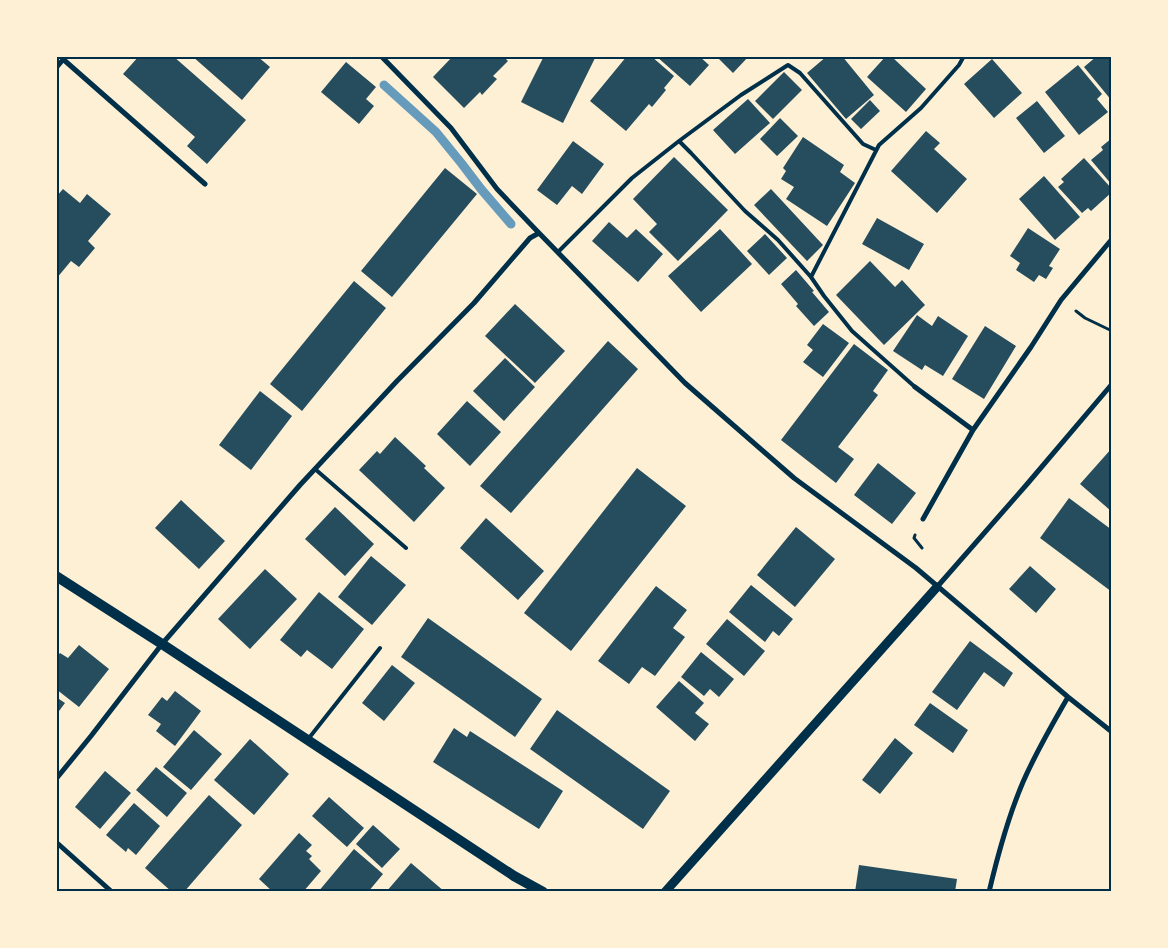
<svg xmlns="http://www.w3.org/2000/svg" width="1168" height="948" viewBox="0 0 1168 948" font-family="Inter,sans-serif">
  <style>
    .lines { fill: none; stroke-linecap: round; stroke-linejoin: round }
    .stream { stroke: #669bbc; stroke-width: 9 }
    .building { fill: #264d5e }
    .path { stroke: #003049; stroke-width: 3 }
    .service { stroke: #003049; stroke-width: 4 }
    .minor { stroke: #003049; stroke-width: 5 }
    .tertiary { stroke: #003049; stroke-width: 9 }
    .secondary { stroke: #003049; stroke-width: 10 }
    .neatline { fill: none; stroke: #003049; stroke-width: 2 }
  </style>
  <rect width="100%" height="100%" fill="#fdf0d5"/>
  <g class="lines">
    <!-- stream -->
    <path class="stream" d="M384 85 436 132 462 164 481 189 511 224"/>
  </g>
  <!-- building -->
  <path class="building" d="M139 56H173L246 120 207 164 187 146 195 137 123 74Z
    M192 56H257L270 67 242 100Z
    M453 56H503L508 61 493 76 497 79 482 95 480 92 464 108 433 77Z
    M544 56H596L563 123 521 102Z
    M627 56H651L674 76 664 88 666 90 652 107 649 104 626 131 590 101Z
    M656 56H699L709 65 690 86Z
    M716 56H749L733 73Z
    M827 56H842L874 95 846 119 807 73Z
    M886 56H891L926 89 906 112 867 77Z
    M1097 56H1112V101L1084 67Z
    M992 59 1022 93 994 118 964 84Z
    M346 62 376 87 366 99 374 106 359 124 321 92Z
    M1078 65 1102 94 1097 99 1108 112 1079 135 1045 92Z
    M784 72 802 90 773 119 755 101Z
    M748 99 770 123 735 154 713 130Z
    M870 100 880 111 861 129 851 119Z
    M1037 101 1065 136 1044 153 1016 118Z
    M780 118 798 136 777 156 760 139Z
    M926 131 940 143 934 149 967 179 937 213 891 171Z
    M803 137 844 165 840 172 855 183 827 226 786 199 794 187 781 179 786 171 783 168Z
    M1112 138V185L1091 160 1103 150 1101 147Z
    M573 141 604 164 582 194 572 186 557 205 537 190Z
    M674 157 728 210 678 261 649 232 657 224 633 199Z
    M1084 158 1112 189V192L1091 211 1088 208 1082 213 1058 187 1064 182 1061 179Z
    M445 168 477 194 392 297 361 271Z
    M1044 176 1080 217 1055 240 1019 199Z
    M63 189 80 203 87 194 111 214 88 241 95 248 79 267 71 261 56 279V197Z
    M771 189 823 245 807 261 754 205Z
    M877 218 924 244 909 270 862 244Z
    M609 222 627 238 636 229 663 254 638 282 592 241Z
    M1028 228 1060 249 1049 266 1053 268 1046 279 1039 275 1034 282 1016 270 1020 263 1010 256Z
    M720 229 752 264 701 312 668 276Z
    M765 234 787 258 769 275 747 251Z
    M870 261 895 287 902 280 925 305 884 345 836 295Z
    M796 270 814 291 812 292 829 312 814 326 796 306 798 304 781 284Z
    M354 281 386 308 302 411 270 384Z
    M515 304 565 351 535 383 485 336Z
    M917 315 932 326 938 316 968 336 943 376 925 365 922 370 893 351Z
    M823 324 849 343 823 377 803 362 813 350 807 345Z
    M985 326 1016 346 984 399 952 379Z
    M608 341 638 369 511 513 480 486Z
    M854 344 888 370 873 391 878 395 838 447 854 459 836 483 781 440Z
    M505 358 535 387 504 421 473 391Z
    M260 391 292 416 251 470 219 445Z
    M467 401 501 432 470 466 437 434Z
    M395 437 426 466 424 468 445 488 414 522 359 470 377 451 380 454Z
    M1112 448V509L1111 511 1080 484Z
    M878 463 916 493 892 524 854 495Z
    M637 468 686 506 571 651 524 613Z
    M1069 498 1112 530V592L1040 538Z
    M181 500 225 541 199 569 155 528Z
    M335 507 374 544 345 576 305 539Z
    M486 518 544 571 518 600 460 548Z
    M796 527 835 559 795 607 757 575Z
    M371 556 406 585 372 625 338 597Z
    M1030 566 1056 589 1036 613 1009 589Z
    M265 569 297 599 250 649 218 619Z
    M751 585 793 619 779 636 773 631 765 642 729 612Z
    M656 586 687 610 673 628 685 637 655 676 642 667 629 684 598 661Z
    M319 592 364 629 332 669 307 650 301 657 280 640Z
    M428 618 542 699 515 737 401 657Z
    M727 619 765 651 744 676 706 644Z
    M970 641 1013 673 1004 687 984 672 957 710 932 692Z
    M79 645 109 669 79 707 56 689V658L60 653 68 658Z
    M701 652 734 679 719 697 710 689 704 696 681 677Z
    M392 665 415 683 384 721 362 703Z
    M679 681 704 703 695 713 709 724 695 741 656 707Z
    M175 691 201 711 175 746 156 731 161 724 148 715 162 697 167 701Z
    M56 697 65 703 56 715Z
    M930 703 968 730 953 753 914 725Z
    M557 710 670 791 643 829 530 749Z
    M454 728 467 737 470 731 563 791 539 829 433 762Z
    M194 730 222 754 191 790 163 767Z
    M895 738 913 753 880 794 862 780Z
    M250 739 289 774 254 815 214 780Z
    M156 767 187 793 167 817 136 790Z
    M105 771 131 793 100 829 75 807Z
    M209 795 242 825 184 892H172L145 868Z
    M329 797 364 828 347 847 312 816Z
    M134 803 160 826 136 855 128 848 126 852 106 835Z
    M373 825 400 849 382 868 356 844Z
    M299 833 312 845 306 851 312 856 309 859 321 871 303 892H273L259 879Z
    M354 849 383 874 368 892H318Z
    M411 863 445 892H386Z
    M859 865 957 879 955 892H855Z"/>
  <g class="lines">
    <!-- path -->
    <path class="path" d="M1076 311 1085 318 1112 331
      M915 535 914 538 922 548"/>
    <!-- service -->
    <path class="service" d="M679 141 741 95 788 65 800 73 863 144 876 150
      M558 252 632 178 679 141 691 153 745 211 778 240 811 277 879 145 921 108 959 65 964 56
      M811 277 824 296 852 331 915 387
      M315 469 406 548
      M309 738 380 648"/>
    <!-- minor -->
    <path class="minor" d="M381 56 451 128 497 189 539 233 685 383 794 478 916 568 1068 697 1112 732
      M64 60 205 184
      M56 68 66 56
      M915 387 973 430
      M923 519 973 430 1031 347 1061 300 1112 239
      M937 587 1028 483 1112 384
      M56 779 91 736 162 644 300 485 397 381 474 303 530 238 539 233
      M56 842 112 892
      M989 892C998 854 1008 817 1023 782 1036 752 1052 725 1068 697"/>
    <!-- tertiary -->
    <path class="tertiary" d="M665 892 937 587"/>
    <!-- secondary -->
    <path class="secondary" d="M56 576 162 644 514 876 543 892"/>
  </g>
  <!-- border -->
  <rect width="1168" height="948" fill="none" stroke="#fdf0d5" stroke-width="115"/>
  <rect x="58" y="58" width="1052" height="832" class="neatline"/>
</svg>
